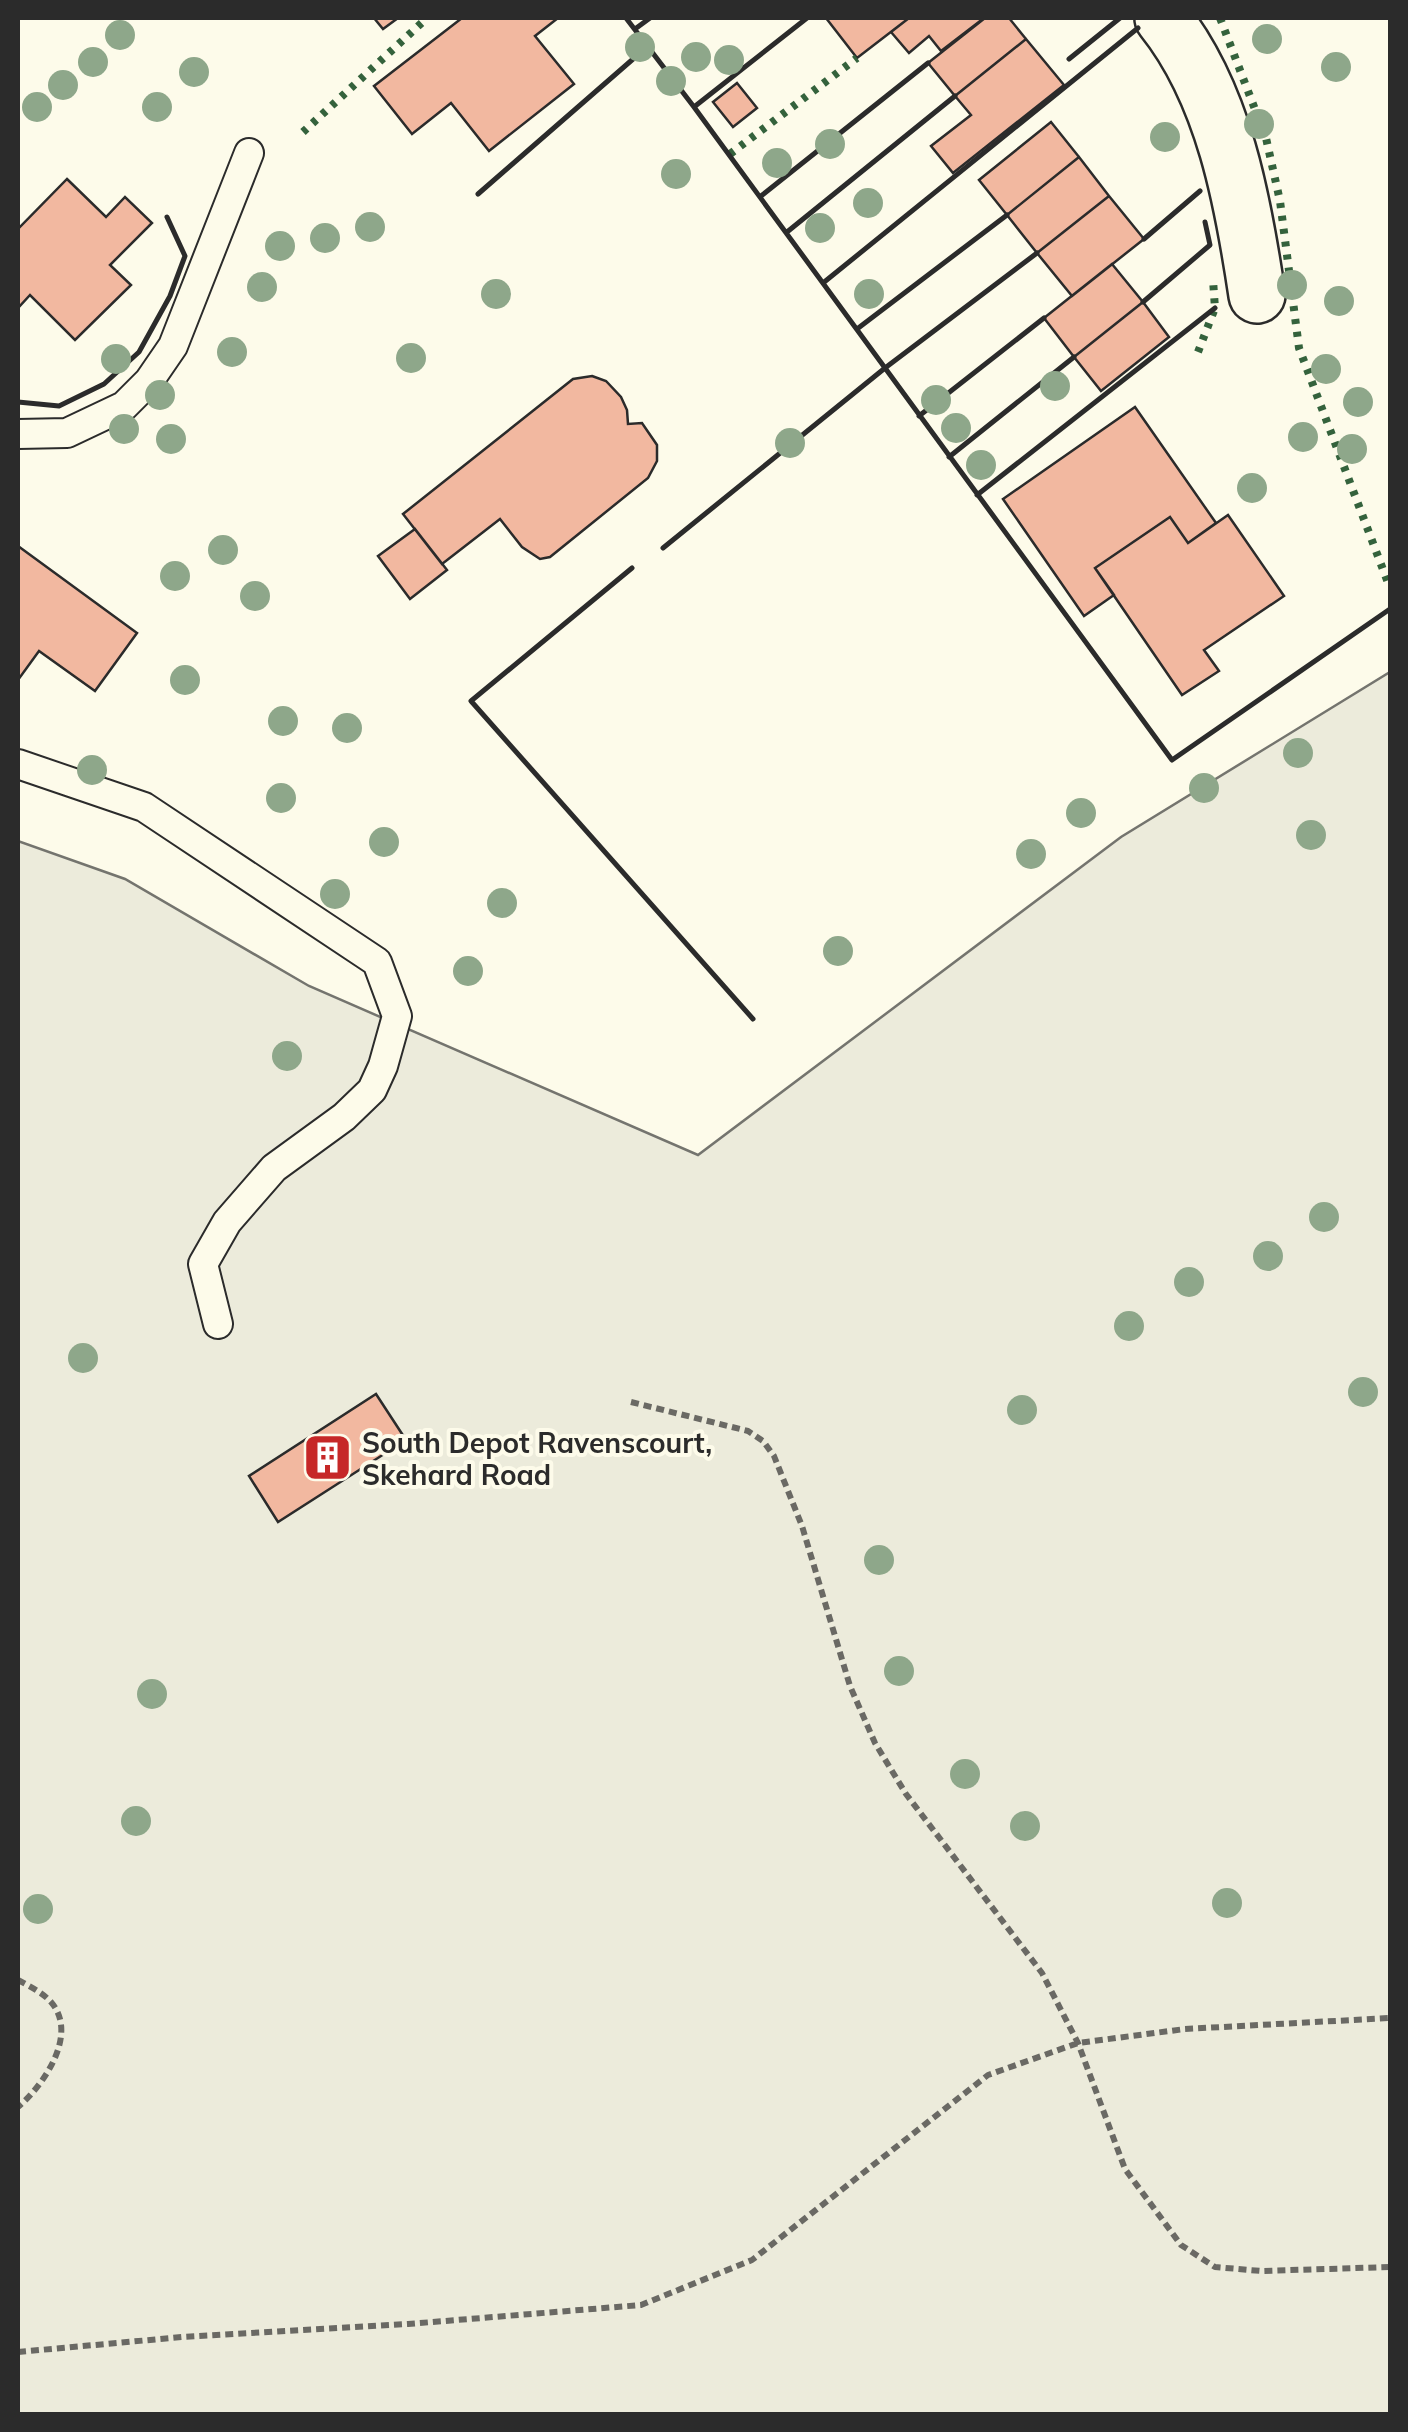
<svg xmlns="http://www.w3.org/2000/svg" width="1408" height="2432" viewBox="0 0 1408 2432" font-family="Mulish,sans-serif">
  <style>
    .green { fill: #ecebdb; stroke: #74746e; stroke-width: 2.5 }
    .building { fill: #f2b8a0; stroke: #2b2b2b; stroke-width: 2.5 }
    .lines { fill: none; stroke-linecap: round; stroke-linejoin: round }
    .lane-casing { stroke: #2b2b2b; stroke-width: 32 }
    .street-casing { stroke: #2b2b2b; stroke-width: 60 }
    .path { stroke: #6a6964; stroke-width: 6; stroke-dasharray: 8 5; stroke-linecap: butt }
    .lane { stroke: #fdfbea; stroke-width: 28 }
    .street { stroke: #fdfbea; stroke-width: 55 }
    .hedge { stroke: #34623c; stroke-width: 8; stroke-dasharray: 5 8; stroke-linecap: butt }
    .wall { stroke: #2b2b2b; stroke-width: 5 }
    .tree { fill: #8ea78a }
    .labels { text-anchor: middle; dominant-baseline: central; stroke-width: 8; stroke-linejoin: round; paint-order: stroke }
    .poi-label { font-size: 28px; font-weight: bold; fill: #2b2b2b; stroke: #fdfbea; text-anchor: start }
  </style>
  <rect width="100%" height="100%" fill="#fdfbea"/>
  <!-- green -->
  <path class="green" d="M1390 672V2414H18V841L125 879 309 986 698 1155 1121 837Z"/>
  <!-- building -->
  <path class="building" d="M374 18H398L383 29Z
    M462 18H558L535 36 574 84 489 151 451 103 412 134 374 86Z
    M826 18H909L857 58Z
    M909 18H984L941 51 929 36 909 53 891 32Z
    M985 18H1009L1026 39 955 96 928 63Z
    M1026 39 1064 85 953 173 931 146 971 115 955 96Z
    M737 83 757 108 733 127 713 102Z
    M1051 122 1079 157 1007 215 979 180Z
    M1079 157 1109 196 1037 253 1007 215Z
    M67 179 106 217 125 197 152 223 110 265 131 285 75 340 30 295 18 308V229Z
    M1109 196 1144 239 1072 296 1037 253Z
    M1112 264 1143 302 1074 357 1044 318Z
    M1143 302 1169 337 1101 391 1074 357Z
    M592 376 606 381 621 397 627 410 628 424 642 423 657 445V461L648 478 550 557 540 559 522 547 500 519 442 564 403 514 573 379Z
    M1135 407 1216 523 1188 543 1170 517 1095 568 1114 595 1084 616 1003 499Z
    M1228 515 1284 596 1204 650 1219 671 1182 695 1095 568 1170 517 1188 543Z
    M415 529 447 570 410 599 378 556Z
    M18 546 137 633 95 691 39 651 18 680Z
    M376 1394 406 1440 278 1522 249 1476Z"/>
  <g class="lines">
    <defs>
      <path id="lane" d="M18 434 67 433 124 406 149 381 173 346 249 153
        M18 764 144 807 377 962 397 1016 383 1066 372 1090 344 1117 274 1168 227 1222 203 1264 218 1324"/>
      <path id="street" d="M1163 18C1224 94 1243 201 1257 295"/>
    </defs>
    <!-- lane casing -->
    <use href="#lane" class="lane-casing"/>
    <!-- street casing -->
    <use href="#street" class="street-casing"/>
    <!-- path -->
    <path class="path" d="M631 1402 748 1431 763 1441 774 1456 802 1526 850 1686 875 1743 906 1794 1042 1973 1078 2043 1125 2169 1181 2245 1215 2267 1261 2271 1390 2267
      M18 1980C29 1986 42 1992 51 2002 79 2034 44 2085 18 2107
      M18 2352 182 2337 408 2324 641 2305 752 2260 988 2075 1078 2043 1185 2029 1390 2018"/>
    <!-- lane -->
    <use href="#lane" class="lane"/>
    <!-- street -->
    <use href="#street" class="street"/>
    <!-- hedge -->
    <path class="hedge" d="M1220 18 1266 138 1280 201 1299 348 1390 588
      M303 132 427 18
      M730 154 857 58
      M1198 352 1215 308 1213 280"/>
    <!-- wall -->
    <path class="wall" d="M626 18 694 107
      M807 18 694 107 1172 760 1390 609
      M635 29 650 18
      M1069 59 1120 18
      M478 194 648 46
      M761 196 928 63
      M787 232 955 96
      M1144 239 1200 191
      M823 283 1138 28
      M1143 302 1210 245 1205 222
      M857 329 1007 215
      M18 402 59 406 104 384 139 352 170 296 185 256 167 217
      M919 416 1044 318
      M949 457 1074 357
      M977 495 1215 308
      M663 548 885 368 1037 253
      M632 568 471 701 753 1019"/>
  </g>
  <!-- trees -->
  <g class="tree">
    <circle cx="120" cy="35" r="15"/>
    <circle cx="1267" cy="39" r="15"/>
    <circle cx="640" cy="47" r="15"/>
    <circle cx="696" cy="57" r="15"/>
    <circle cx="729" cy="60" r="15"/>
    <circle cx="93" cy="62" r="15"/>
    <circle cx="1336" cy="67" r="15"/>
    <circle cx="194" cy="72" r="15"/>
    <circle cx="671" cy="81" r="15"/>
    <circle cx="63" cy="85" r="15"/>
    <circle cx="37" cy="107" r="15"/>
    <circle cx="157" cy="107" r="15"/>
    <circle cx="1259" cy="124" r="15"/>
    <circle cx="1165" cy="137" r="15"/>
    <circle cx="830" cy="144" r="15"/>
    <circle cx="777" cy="163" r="15"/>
    <circle cx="676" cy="174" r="15"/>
    <circle cx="868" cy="203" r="15"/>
    <circle cx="370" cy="227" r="15"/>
    <circle cx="820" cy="228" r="15"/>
    <circle cx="325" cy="238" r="15"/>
    <circle cx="280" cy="246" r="15"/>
    <circle cx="1292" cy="285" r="15"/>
    <circle cx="262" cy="287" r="15"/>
    <circle cx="496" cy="294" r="15"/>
    <circle cx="869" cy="294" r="15"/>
    <circle cx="1339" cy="301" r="15"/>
    <circle cx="232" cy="352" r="15"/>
    <circle cx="411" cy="358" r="15"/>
    <circle cx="116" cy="359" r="15"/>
    <circle cx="1326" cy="369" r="15"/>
    <circle cx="1055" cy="386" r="15"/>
    <circle cx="160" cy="395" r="15"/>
    <circle cx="936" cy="400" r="15"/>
    <circle cx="1358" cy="402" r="15"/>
    <circle cx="956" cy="428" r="15"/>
    <circle cx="124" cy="429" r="15"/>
    <circle cx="1303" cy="437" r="15"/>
    <circle cx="171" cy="439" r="15"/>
    <circle cx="790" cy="443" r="15"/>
    <circle cx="1352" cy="449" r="15"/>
    <circle cx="981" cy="465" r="15"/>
    <circle cx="1252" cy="488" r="15"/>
    <circle cx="223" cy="550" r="15"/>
    <circle cx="175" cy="576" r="15"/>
    <circle cx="255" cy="596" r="15"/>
    <circle cx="185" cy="680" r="15"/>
    <circle cx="283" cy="721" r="15"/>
    <circle cx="347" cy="728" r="15"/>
    <circle cx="1298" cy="753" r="15"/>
    <circle cx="92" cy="770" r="15"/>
    <circle cx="1204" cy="788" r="15"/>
    <circle cx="281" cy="798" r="15"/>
    <circle cx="1081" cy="813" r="15"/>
    <circle cx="1311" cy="835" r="15"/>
    <circle cx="384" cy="842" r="15"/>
    <circle cx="1031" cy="854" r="15"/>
    <circle cx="335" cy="894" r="15"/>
    <circle cx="502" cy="903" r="15"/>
    <circle cx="838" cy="951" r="15"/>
    <circle cx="468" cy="971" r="15"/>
    <circle cx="287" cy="1056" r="15"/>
    <circle cx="1324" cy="1217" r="15"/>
    <circle cx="1268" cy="1256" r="15"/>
    <circle cx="1189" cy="1282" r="15"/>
    <circle cx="1129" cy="1326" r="15"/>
    <circle cx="83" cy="1358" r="15"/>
    <circle cx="1363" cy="1392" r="15"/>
    <circle cx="1022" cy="1410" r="15"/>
    <circle cx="879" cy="1560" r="15"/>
    <circle cx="899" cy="1671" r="15"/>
    <circle cx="152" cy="1694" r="15"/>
    <circle cx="965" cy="1774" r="15"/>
    <circle cx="136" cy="1821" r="15"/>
    <circle cx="1025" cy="1826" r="15"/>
    <circle cx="1227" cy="1903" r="15"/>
    <circle cx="38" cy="1909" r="15"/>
  </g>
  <!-- icons -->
  <defs>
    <symbol id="building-square" viewBox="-11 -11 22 22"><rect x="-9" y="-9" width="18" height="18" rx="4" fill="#c62828" stroke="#fdfbea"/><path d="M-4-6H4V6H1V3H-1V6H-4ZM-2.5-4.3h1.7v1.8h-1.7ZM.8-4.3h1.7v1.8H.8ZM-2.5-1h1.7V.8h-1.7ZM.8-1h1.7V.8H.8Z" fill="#fff"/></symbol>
  </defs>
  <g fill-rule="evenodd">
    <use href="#building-square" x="300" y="1430" width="55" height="55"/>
  </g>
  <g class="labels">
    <!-- poi labels -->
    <g class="poi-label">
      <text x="362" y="1442">South Depot Ravenscourt,<tspan x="362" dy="32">Skehard Road</tspan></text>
    </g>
  </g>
  <!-- border -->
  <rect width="1408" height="2432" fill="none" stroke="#2b2b2b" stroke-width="40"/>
</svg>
